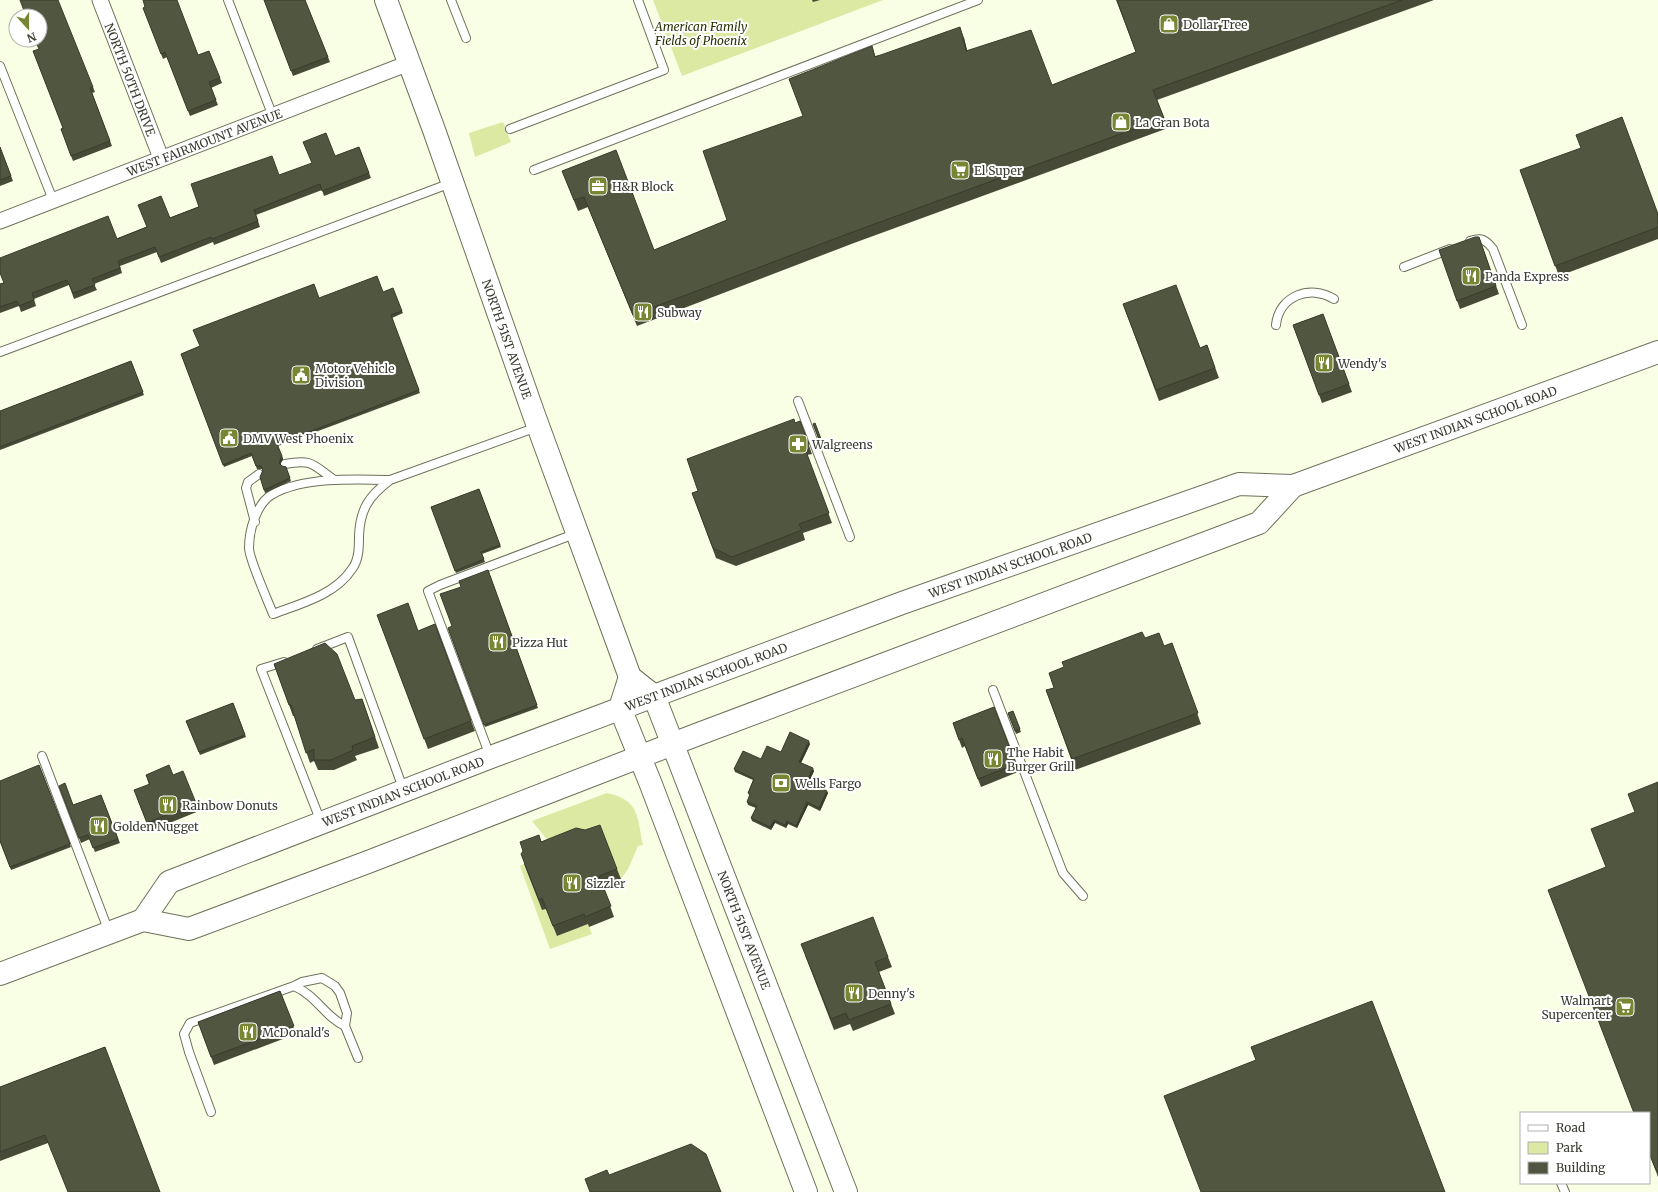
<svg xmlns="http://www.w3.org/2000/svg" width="1658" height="1192" viewBox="0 0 1658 1192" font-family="Merriweather,serif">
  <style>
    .green { fill: #dbe9a3 }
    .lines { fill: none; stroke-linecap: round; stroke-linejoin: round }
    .lane-casing { stroke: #6d725b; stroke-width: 10 }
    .street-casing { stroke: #6d725b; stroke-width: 17 }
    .secondary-casing { stroke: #6d725b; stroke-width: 24 }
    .primary-casing { stroke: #6d725b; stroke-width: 24 }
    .lane { stroke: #fff; stroke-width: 8 }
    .street { stroke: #fff; stroke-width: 15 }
    .secondary { stroke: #fff; stroke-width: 22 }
    .primary { stroke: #fff; stroke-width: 22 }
    .wall { fill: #464a37 }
    .shaded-wall { fill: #393c2d }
    .building { fill: #515640; stroke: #393c2d }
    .labels { text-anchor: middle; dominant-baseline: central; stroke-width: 4; stroke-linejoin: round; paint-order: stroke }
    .poi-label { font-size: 12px; fill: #383a30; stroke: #fff; text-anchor: start }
    .park-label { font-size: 12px; font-style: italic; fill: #2c3206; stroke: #fff }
    .street-label { font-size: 12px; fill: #383a30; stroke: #fff }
  </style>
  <rect width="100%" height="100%" fill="#f9ffe5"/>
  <!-- green -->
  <path class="green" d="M653 0H883L682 76Z
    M503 122 511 142 475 157 469 133Z
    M607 793C640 800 637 817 643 845L638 846 628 869 621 879 603 835 554 848 532 821Z
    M524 864 542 910 546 909 557 936 588 924 592 934 550 949 520 866Z"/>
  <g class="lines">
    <defs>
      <path id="lane" d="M228 0 272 114
        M451 0 466 38
        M0 66 53 200
        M510 129 664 70 638 0
        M534 170 978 0
        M1470 241C1482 237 1486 240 1493 249L1522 325
        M1404 267 1450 249
        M1276 325C1279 296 1310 284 1334 299
        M0 352 451 183
        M798 401 850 537
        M285 464C312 459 312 464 333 479
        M390 480C355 479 303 477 273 494 256 503 249 531 249 548 249 559 268 601 273 614 300 604 335 595 352 569 359 560 359 547 359 536 360 509 369 496 390 480L537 427
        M255 522 246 488 248 482 259 474
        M317 649 348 637 404 791
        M284 662 261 669 321 822
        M993 690 1063 873 1083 896
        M42 756 109 932
        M490 756 428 591 440 585 577 533
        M294 986C317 996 325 1017 345 1026
        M211 1112 189 1052 184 1034 190 1023 294 986 302 982 322 978 335 986 340 993 347 1013 345 1026 358 1058
        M1561 1183 1565 1192"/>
      <g id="street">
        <path id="s1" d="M100 0 161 158"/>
        <path id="s2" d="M0 221 409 63"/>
      </g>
      <g id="secondary">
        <path id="s3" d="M143 920 169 882 491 757 902 603 1239 484 1293 486 1658 352"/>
        <path d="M0 974 143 920 189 929 368 862 696 735 1259 523 1293 486"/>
      </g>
      <g id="primary">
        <path id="s4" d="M386 0 434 130 534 415 630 677 654 696 846 1192"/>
        <path d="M630 677 620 708 650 782 806 1192"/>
      </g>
    </defs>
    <!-- lane casing -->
    <use href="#lane" class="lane-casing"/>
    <!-- street casing -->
    <use href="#street" class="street-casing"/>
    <!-- secondary casing -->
    <use href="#secondary" class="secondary-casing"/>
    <!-- primary casing -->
    <use href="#primary" class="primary-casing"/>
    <!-- lane -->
    <use href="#lane" class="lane"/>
    <!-- street -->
    <use href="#street" class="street"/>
    <!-- secondary -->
    <use href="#secondary" class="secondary"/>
    <!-- primary -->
    <use href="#primary" class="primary"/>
  </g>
  <!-- wall -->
  <path class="wall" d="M264 0H305L330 62 293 76Z
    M812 0H820L813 2Z
    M1116 0H1434L1157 100 1168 128 854 243 637 326 588 207 578 211 562 171 654 250 727 220 803 116 872 46 875 56 964 38 967 51 1052 85 1136 52Z
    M145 7 198 55 220 78 222 83 211 88 218 105 190 116 167 57 163 59 143 8Z
    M33 51 93 87 95 92 92 93 112 146 73 161 61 129 63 128Z
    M0 147 13 181 0 186Z
    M359 147 371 178 324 196 322 190 256 215 260 227 214 245 213 242 161 263 157 252 120 266 122 273 94 284 97 290 74 299 69 285 34 299 36 306 21 312 19 306 0 313V284L279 175 335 156Z
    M1520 170 1658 214V239L1559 276Z
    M1479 237 1499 294 1460 309 1439 250Z
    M383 292 402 311 403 313 392 318 420 393 278 446 283 459 280 464 282 466 286 467 291 481 265 493 260 477 263 471 262 469H257L252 456 224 467 181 354 319 298Z
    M1123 304 1200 348 1207 345 1219 378 1159 401Z
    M1323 314 1352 392 1322 403 1293 325Z
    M131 361 144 395 0 450V411Z
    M800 421 812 454 807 455 832 523 803 533 805 540 736 566 716 558 692 493 698 491 795 423Z
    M815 423 825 449 823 450 813 424Z
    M479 489 501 547 482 554 485 562 456 573 431 507Z
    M488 570 538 708 485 727 449 631 452 626 461 587Z
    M377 615 418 631 435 624 475 731 428 749Z
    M1145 638 1164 646 1172 643 1201 724 1075 770 1046 690 1054 688Z
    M274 664 355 700 362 699 379 748 355 756 357 760 334 770H318L314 761 310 763 294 716H293Z
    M233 703 246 737 200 755 186 721Z
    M994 707 1018 772 981 787 965 746 962 748 953 723Z
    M1013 711 1021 732 1016 734 1008 713Z
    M810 744 801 763 814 771 809 782 828 793 820 811 808 805 797 828 788 824 786 828 775 823 771 830 752 821 751 818 756 808 748 805 747 802 750 796 748 793 753 780 735 772 734 769 761 759 781 752Z
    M39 765 71 847 11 870 0 841Z
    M146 775H173L196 803 199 811 150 831 137 798 149 785Z
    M1658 782V1177L1649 1153 1606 867 1635 812Z
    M59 786 73 805 101 795 120 843 95 852 90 839 81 843Z
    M541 841 617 869 621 879 603 886 614 917 589 927 588 924 557 936 546 909 542 910 524 864Z
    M805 955 888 957 892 967 879 972 895 1014 853 1031 850 1024 834 1030Z
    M280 991 296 1034 214 1065 198 1022Z
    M105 1047 48 1143 0 1161V1087Z"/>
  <!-- shaded-wall -->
  <path class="shaded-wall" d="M960 27 964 38 970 62 966 51Z
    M282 456 283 459 280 465 279 463Z
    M809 741 810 744 800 765 799 762Z
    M813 768 814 771 808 784 807 781Z
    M827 791 828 793 820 811 819 808Z
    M807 802 808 805 797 828 796 826Z
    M774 820 775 823 771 830 770 827Z
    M787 821 788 824 786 828 785 825Z"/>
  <!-- building -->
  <path class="building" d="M20 0H58L93 87 90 88 110 141 71 156 61 129 63 128 33 51 39 49 35 40H40V16H26Z
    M143 0H177L198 55 209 51 220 78 209 82 216 100 188 111 165 52 161 54 143 8 145 7Z
    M264 0H305L328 57 291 71Z
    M1117 0H1402L1153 90 1164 118 850 233 633 315 584 197 574 200 562 171 616 150 654 250 727 220 703 151 803 116 789 79 872 46 875 57 960 27 966 51 1031 30 1052 85 1136 52Z
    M1622 117 1658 214V227L1555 266 1520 170 1581 148 1576 135Z
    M326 133 335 156 359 147 369 173 322 191 320 184 254 210 258 221 212 239 211 237 159 257 155 247 118 261 120 268 92 279 95 285 73 293 67 280 32 293 34 300 19 306 17 301 0 307V284L4 283 0 273V258L108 216 117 239 147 227 138 205 161 196 170 218 199 207 191 184 272 156 279 175 312 163 303 142Z
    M0 147 11 176 0 180Z
    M1475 237H1479L1496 286 1457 301 1439 250Z
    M377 276 383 292 393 288 402 311 391 315 419 390 277 444 282 456 279 463 282 466 286 467 290 478 264 490 260 477 263 470 261 466H256L251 453 223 465 181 354 200 346 193 330 314 284 319 298Z
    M1176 285 1200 348 1207 345 1215 368 1156 390 1123 304Z
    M1323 314 1349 384 1319 395 1293 325Z
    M131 361 143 392 0 447V411Z
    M794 419 795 423 800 421 809 444 804 446 829 513 799 524 802 530 732 557 713 548 692 493 698 491 687 459Z
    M815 423 824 447H822L813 424Z
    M479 489 500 545 481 552 484 559 455 571 431 507Z
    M488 570 537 705 484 725 448 628 452 626 440 594 461 587 459 581Z
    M408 603 418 631 435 624 471 721 424 739 377 615Z
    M1142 632 1145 638 1159 633 1164 646 1172 643 1198 713 1072 759 1046 690 1054 688 1049 673 1064 667 1062 662Z
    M325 643 337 654 355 700 362 699 375 737 352 746 353 750 331 760H314V749L306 753 291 705H289L274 664Z
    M233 703 245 735 199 752 186 721Z
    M994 707 1016 764 978 779 962 738 959 740 953 723Z
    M1013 711 1020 729 1015 731 1008 713Z
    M790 732 809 741 799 762 813 768 807 781 827 791 819 808 807 802 796 826 787 821 785 825 774 820 770 827 751 818 757 806 747 802 750 794 748 793 754 779 734 769 743 751 761 759 767 746 781 752Z
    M39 765 70 844 10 867 0 841V781Z
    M169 765 173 775 183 771 196 803 147 823 134 790 150 784 146 775Z
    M1658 782V1170H1656L1649 1153V1113H1634L1548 890 1606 867 1591 829 1635 812 1628 794Z
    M65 783 73 805 101 795 118 839 93 848 88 835 79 838 59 786Z
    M600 825 617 869 599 876 611 906 585 917 584 914 553 926 542 898 539 900 521 854 523 851 520 842 539 835 541 842 576 828 585 830Z
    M873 917 888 957 875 962 891 1004 849 1020 846 1013 831 1019 801 944Z
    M280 991 294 1026 211 1057 198 1022Z
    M1372 1001 1445 1192H1201L1164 1096 1256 1060 1251 1047Z
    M105 1047 160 1192H68L45 1135 0 1152V1087Z
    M691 1144 706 1154 721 1192H590L585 1179 607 1170 609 1175Z"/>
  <!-- icons -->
  <defs>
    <symbol id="shop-square" viewBox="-11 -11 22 22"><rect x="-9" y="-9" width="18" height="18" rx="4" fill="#788633" stroke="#fff"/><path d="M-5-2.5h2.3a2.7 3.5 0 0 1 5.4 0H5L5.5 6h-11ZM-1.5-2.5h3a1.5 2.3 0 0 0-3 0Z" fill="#fff"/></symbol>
    <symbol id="supermarket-square" viewBox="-11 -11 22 22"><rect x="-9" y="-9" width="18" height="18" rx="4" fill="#788633" stroke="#fff"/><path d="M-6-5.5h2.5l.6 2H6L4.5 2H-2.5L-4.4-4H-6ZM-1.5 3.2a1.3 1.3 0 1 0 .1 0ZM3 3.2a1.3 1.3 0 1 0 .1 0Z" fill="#fff"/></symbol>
    <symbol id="office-square" viewBox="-11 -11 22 22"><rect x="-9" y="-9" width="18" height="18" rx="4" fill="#788633" stroke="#fff"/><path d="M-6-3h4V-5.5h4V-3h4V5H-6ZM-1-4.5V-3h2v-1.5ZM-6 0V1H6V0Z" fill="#fff"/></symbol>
    <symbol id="restaurant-square" viewBox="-11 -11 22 22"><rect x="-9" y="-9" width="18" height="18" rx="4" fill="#788633" stroke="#fff"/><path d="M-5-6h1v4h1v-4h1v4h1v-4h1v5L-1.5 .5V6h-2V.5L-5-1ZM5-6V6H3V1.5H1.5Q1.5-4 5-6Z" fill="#fff"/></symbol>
    <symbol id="civic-square" viewBox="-11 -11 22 22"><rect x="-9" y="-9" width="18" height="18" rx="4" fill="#788633" stroke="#fff"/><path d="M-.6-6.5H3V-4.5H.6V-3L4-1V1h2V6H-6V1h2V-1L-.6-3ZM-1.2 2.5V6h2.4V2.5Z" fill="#fff"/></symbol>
    <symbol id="pharmacy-square" viewBox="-11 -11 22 22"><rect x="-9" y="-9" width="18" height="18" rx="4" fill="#788633" stroke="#fff"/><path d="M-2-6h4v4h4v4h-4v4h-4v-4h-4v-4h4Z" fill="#fff"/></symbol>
    <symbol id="bank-square" viewBox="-11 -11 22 22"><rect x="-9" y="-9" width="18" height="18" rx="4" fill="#788633" stroke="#fff"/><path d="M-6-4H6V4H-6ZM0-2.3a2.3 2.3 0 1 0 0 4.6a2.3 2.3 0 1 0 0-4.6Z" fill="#fff"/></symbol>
  </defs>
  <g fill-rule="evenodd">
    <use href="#shop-square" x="1158" y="13" width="22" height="22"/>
    <use href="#shop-square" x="1110" y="111" width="22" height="22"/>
    <use href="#supermarket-square" x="949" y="159" width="22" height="22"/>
    <use href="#office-square" x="587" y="175" width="22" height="22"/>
    <use href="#restaurant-square" x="1460" y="265" width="22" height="22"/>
    <use href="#restaurant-square" x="632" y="301" width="22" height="22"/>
    <use href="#restaurant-square" x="1313" y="352" width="22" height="22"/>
    <use href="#civic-square" x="290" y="364" width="22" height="22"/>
    <use href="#civic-square" x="218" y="427" width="22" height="22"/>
    <use href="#pharmacy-square" x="787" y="433" width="22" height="22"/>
    <use href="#restaurant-square" x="487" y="631" width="22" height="22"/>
    <use href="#restaurant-square" x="982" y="748" width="22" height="22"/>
    <use href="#bank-square" x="770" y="772" width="22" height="22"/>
    <use href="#restaurant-square" x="157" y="794" width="22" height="22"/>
    <use href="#restaurant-square" x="88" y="815" width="22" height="22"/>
    <use href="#restaurant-square" x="561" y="872" width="22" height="22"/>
    <use href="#restaurant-square" x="843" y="982" width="22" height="22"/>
    <use href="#supermarket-square" x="1614" y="996" width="22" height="22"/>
    <use href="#restaurant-square" x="237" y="1021" width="22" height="22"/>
  </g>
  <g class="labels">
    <!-- poi labels -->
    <g class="poi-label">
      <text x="1183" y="24">Dollar Tree</text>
      <text x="1135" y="122">La Gran Bota</text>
      <text x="974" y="170">El Super</text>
      <text x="612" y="186">H&amp;R Block</text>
      <text x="1485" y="276">Panda Express</text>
      <text x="657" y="312">Subway</text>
      <text x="1338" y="363">Wendy's</text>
      <text x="315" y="368">Motor Vehicle<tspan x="315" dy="14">Division</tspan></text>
      <text x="243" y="438">DMV West Phoenix</text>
      <text x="812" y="444">Walgreens</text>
      <text x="512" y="642">Pizza Hut</text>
      <text x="1007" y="752">The Habit<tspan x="1007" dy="14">Burger Grill</tspan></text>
      <text x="795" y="783">Wells Fargo</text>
      <text x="182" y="805">Rainbow Donuts</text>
      <text x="113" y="826">Golden Nugget</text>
      <text x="586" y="883">Sizzler</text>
      <text x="868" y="993">Denny's</text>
      <text x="1611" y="1000" text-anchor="end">Walmart<tspan x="1611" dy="14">Supercenter</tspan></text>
      <text x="262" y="1032">McDonald's</text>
    </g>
    <!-- park labels -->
    <g class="park-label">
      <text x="701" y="26">American Family<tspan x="701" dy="14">Fields of Phoenix</tspan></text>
    </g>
    <!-- street labels -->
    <g class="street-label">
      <text stroke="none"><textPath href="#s1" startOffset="85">NORTH 50TH DRIVE</textPath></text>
      <text stroke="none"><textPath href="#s2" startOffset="219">WEST FAIRMOUNT AVENUE</textPath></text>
      <text stroke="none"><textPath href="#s4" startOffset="360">NORTH 51ST AVENUE</textPath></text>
      <text stroke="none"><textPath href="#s3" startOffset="1436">WEST INDIAN SCHOOL ROAD</textPath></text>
      <text stroke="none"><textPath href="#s3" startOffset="945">WEST INDIAN SCHOOL ROAD</textPath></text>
      <text stroke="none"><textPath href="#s3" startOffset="621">WEST INDIAN SCHOOL ROAD</textPath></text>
      <text stroke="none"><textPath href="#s3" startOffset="297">WEST INDIAN SCHOOL ROAD</textPath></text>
      <text stroke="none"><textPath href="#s4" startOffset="1001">NORTH 51ST AVENUE</textPath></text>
    </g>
  </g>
  <!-- legend -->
  <rect x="1520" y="1112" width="130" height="72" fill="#ffffff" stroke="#afb0ac"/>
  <rect x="1528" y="1125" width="20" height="6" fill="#ffffff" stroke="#afb0ac"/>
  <text x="1556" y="1132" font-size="12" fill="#383a30">Road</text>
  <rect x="1528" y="1142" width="20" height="12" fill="#dbe9a3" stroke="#afb0ac"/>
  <text x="1556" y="1152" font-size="12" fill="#383a30">Park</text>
  <rect x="1528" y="1162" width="20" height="12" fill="#515640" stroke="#afb0ac"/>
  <text x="1556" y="1172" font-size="12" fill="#383a30">Building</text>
  <!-- north arrow -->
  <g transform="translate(28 28) rotate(159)"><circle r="19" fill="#ffffff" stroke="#afb0ac"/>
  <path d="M0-3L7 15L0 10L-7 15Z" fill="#788633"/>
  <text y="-6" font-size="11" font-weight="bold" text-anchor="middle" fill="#383a30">N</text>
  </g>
</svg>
